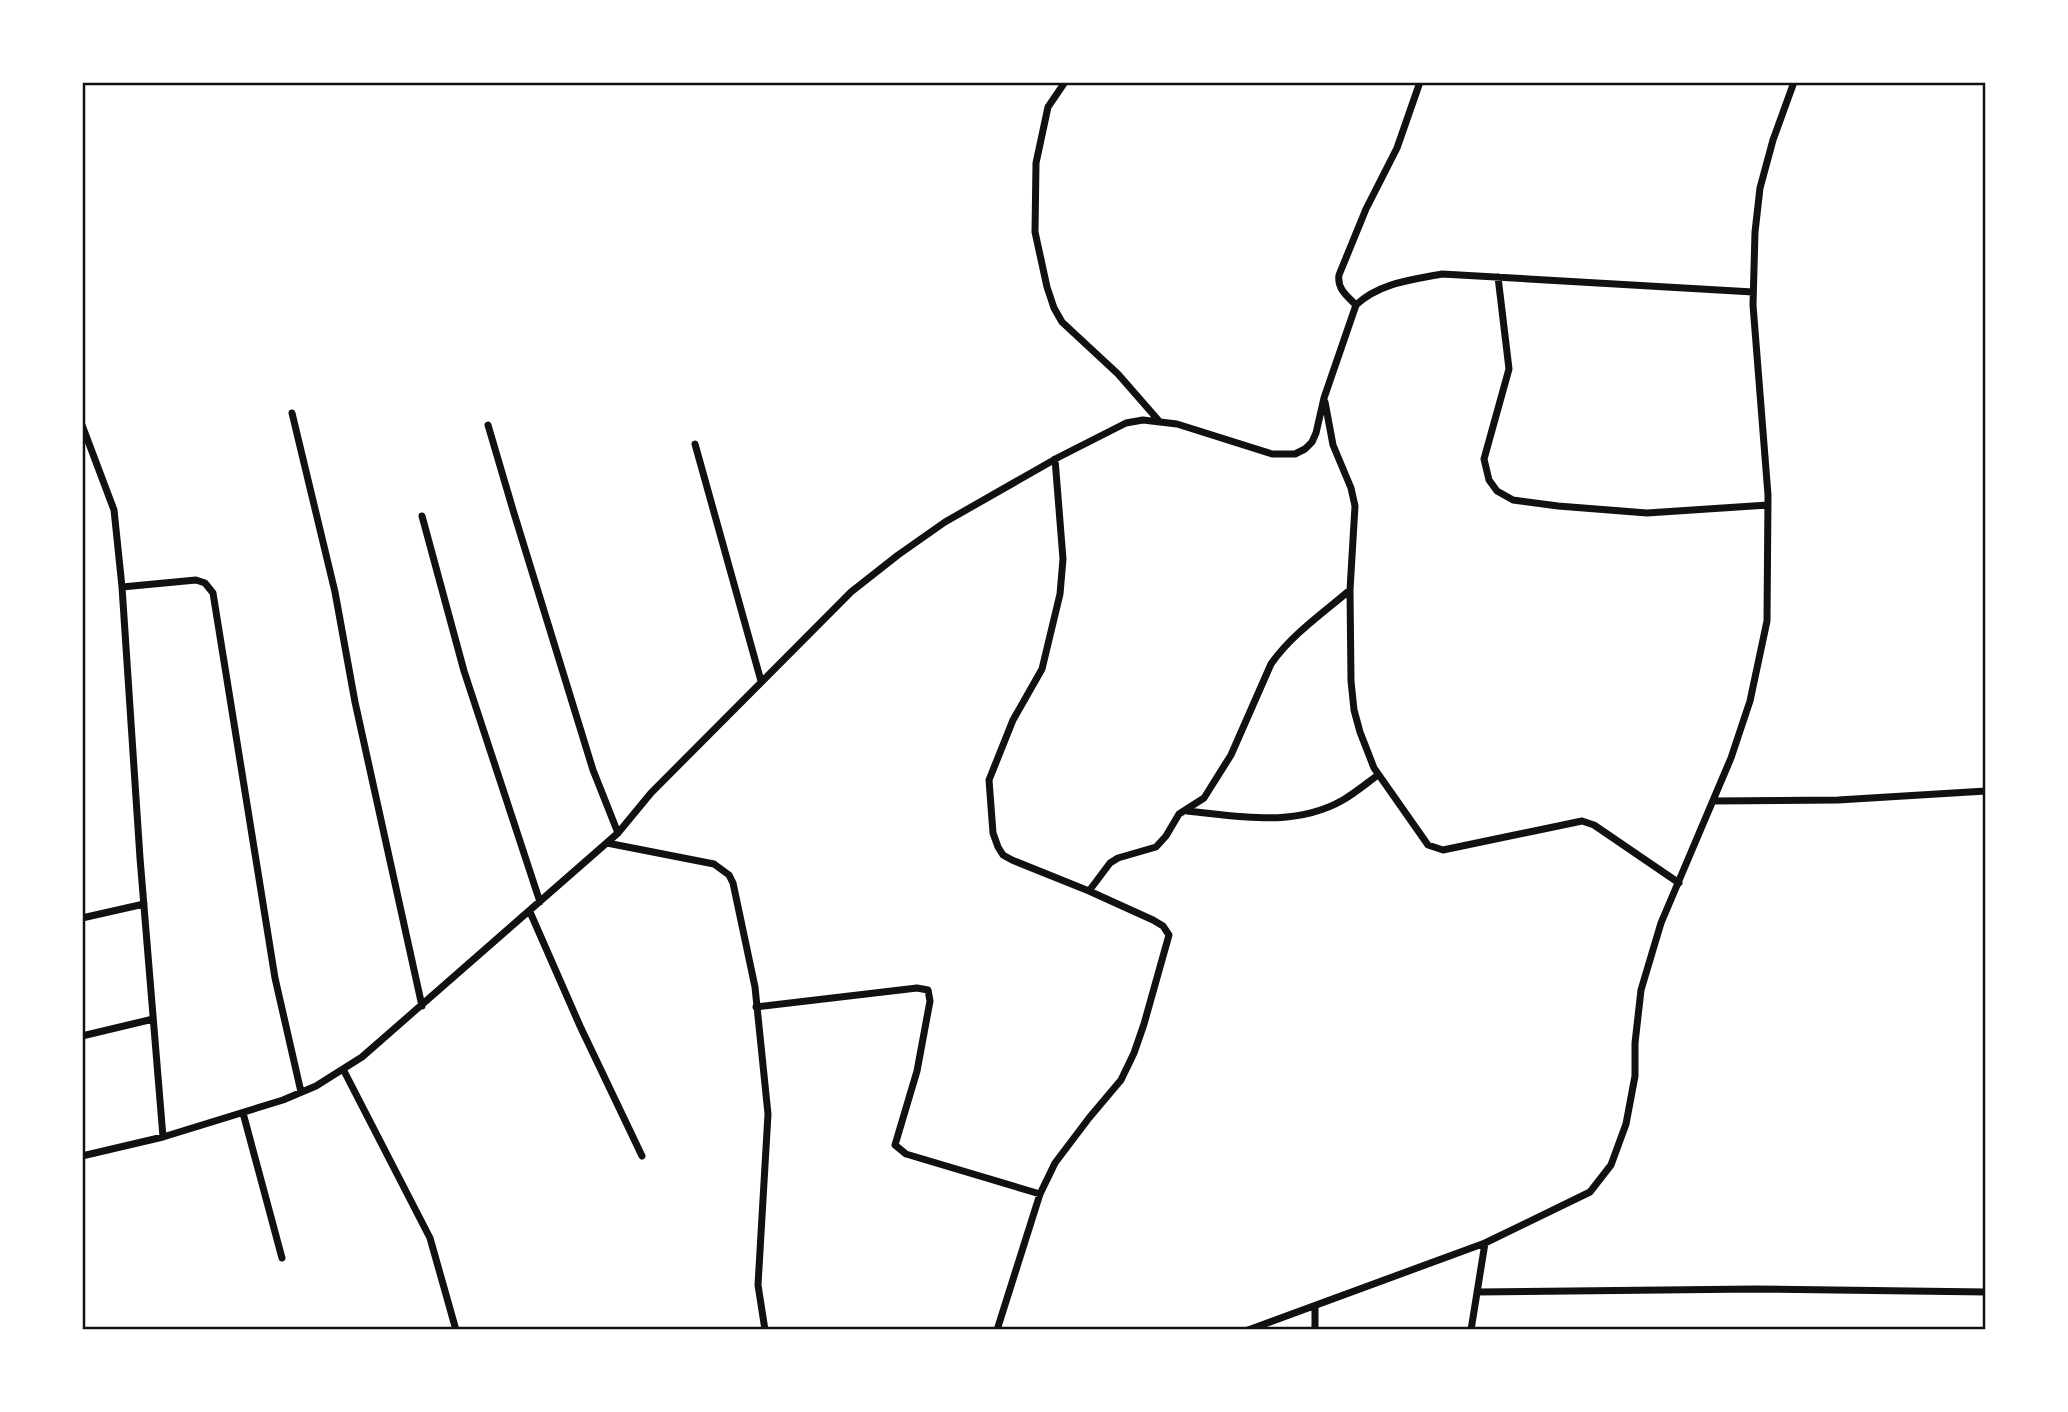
<svg xmlns="http://www.w3.org/2000/svg" width="2068" height="1412" viewBox="0 0 2068 1412" font-family="Arial,sans-serif">
  <style>
    .lines { fill: none; stroke-linecap: round; stroke-linejoin: round }
    .minor { stroke: #111; stroke-width: 7 }
    .neatline { fill: none; stroke: #111; stroke-width: 2.5 }
  </style>
  <rect width="100%" height="100%" fill="#fff"/>
  <g class="lines">
    <!-- minor -->
    <path class="minor" d="M1065 82 1048 107 1036 163 1035 232 1047 287 1054 308 1062 322 1118 374 1159 421
      M1498 277 1509 369 1484 459 1489 480 1497 491 1513 500 1558 506 1647 513 1768 505
      M1356 305C1347 296 1337 289 1339 275L1366 209 1397 148 1420 82
      M1325 402 1333 445 1351 488 1355 506 1350 590 1351 681 1354 710 1360 732 1374 768 1428 845 1443 850 1582 821 1594 825 1679 883
      M292 413 335 592 355 702 422 1006
      M82 425 114 510 122 587 140 858 163 1137
      M488 425 513 510 593 770 618 833
      M695 444 761 681
      M422 516 464 671 540 902
      M122 587 196 580 205 583 213 593 275 978 301 1092
      M1713 801 1838 800 1986 791
      M1187 811C1239 816 1294 828 1343 800 1355 793 1367 783 1378 775
      M607 843 714 864 729 875 733 883 755 987 768 1114 758 1285 765 1330
      M1089 891 1110 863 1118 858 1156 847 1166 836 1179 814 1204 798 1231 755 1271 664C1291 635 1323 613 1350 590
      M530 912 580 1026 642 1156
      M82 918 144 904
      M756 1007 917 988 928 990 930 1001 917 1071 895 1145 906 1154 1040 1194
      M82 1036 153 1019
      M343 1069 430 1238 456 1330
      M243 1113 282 1258
      M82 1156 163 1137 283 1100 316 1086 362 1057 618 833 651 793 851 592 898 555 945 522 1059 457 1126 423 1143 420 1177 424 1272 454H1295L1305 449 1312 442 1316 433 1324 398 1356 305C1379 283 1411 280 1442 274L1753 292
      M1477 1292 1755 1289 1986 1292
      M997 1330 1040 1194 1055 1163 1089 1118 1121 1080 1134 1053 1144 1024 1169 935 1163 926 1153 920 1089 891 1012 860 1003 855 998 847 993 833 989 780 1013 720 1042 669 1060 594 1063 559 1055 459
      M1248 1330 1485 1243 1590 1192 1611 1165 1626 1124 1635 1076V1043L1641 990 1661 923 1731 758 1750 701 1767 621 1768 495 1753 305 1755 232 1760 188 1773 140 1794 82
      M1315 1330V1306
      M1471 1330 1485 1243"/>
  </g>
  <!-- border -->
  <rect width="2068" height="1412" fill="none" stroke="#ffffff" stroke-width="168"/>
  <rect x="84" y="84" width="1900" height="1244" class="neatline"/>
</svg>
